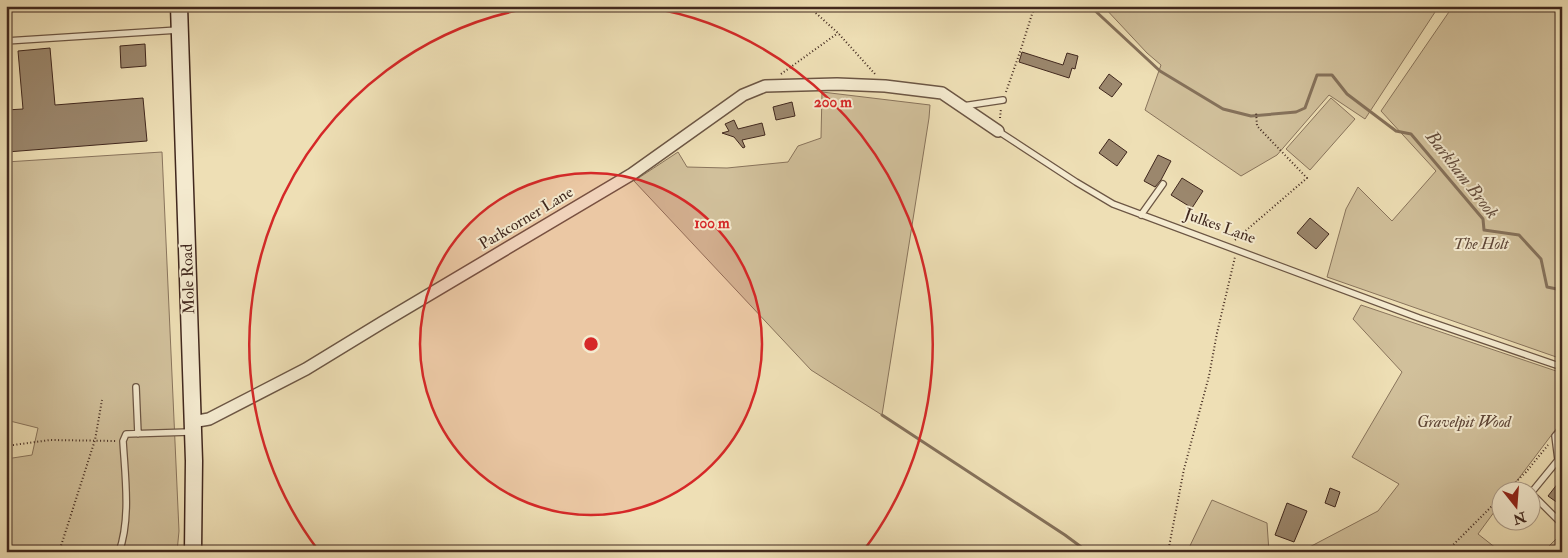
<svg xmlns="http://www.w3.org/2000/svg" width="1568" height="558" viewBox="0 0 1568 558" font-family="'IM FELL Double Pica',serif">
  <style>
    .green { fill: #d1c09b; stroke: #89745c }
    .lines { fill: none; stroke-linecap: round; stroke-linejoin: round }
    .stream { stroke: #85715a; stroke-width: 3 }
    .building { fill: #9b876d; stroke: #41281e }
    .lane-casing { stroke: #6c5644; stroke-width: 8 }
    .street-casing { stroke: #6c5644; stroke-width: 14 }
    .secondary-casing { stroke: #41281e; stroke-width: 19 }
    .path { stroke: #41281e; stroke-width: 2; stroke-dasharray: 1 2.5; stroke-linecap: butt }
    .lane { stroke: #f4eacf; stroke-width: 5.5 }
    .street { stroke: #f4eacf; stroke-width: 11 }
    .secondary { stroke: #f4eacf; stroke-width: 16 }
    .ring { fill: none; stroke: #d62828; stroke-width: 2.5 }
    .labels { text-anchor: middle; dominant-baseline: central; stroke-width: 4; stroke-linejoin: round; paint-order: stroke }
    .street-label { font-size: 16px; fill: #41281e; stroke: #f4eacf }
    .park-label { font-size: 16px; font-style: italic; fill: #5e4637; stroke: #f4eacf }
    .water-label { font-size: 18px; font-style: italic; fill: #634c3c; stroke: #f4eacf }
    .centre { fill: #d62828; stroke: #f4eacf; stroke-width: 2.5 }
    .ring-label { font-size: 15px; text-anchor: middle; font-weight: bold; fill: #d62828; stroke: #f4eacf; stroke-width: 4; stroke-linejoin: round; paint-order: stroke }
  </style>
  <rect width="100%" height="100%" fill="#eedfb5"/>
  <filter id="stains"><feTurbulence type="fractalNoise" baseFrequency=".004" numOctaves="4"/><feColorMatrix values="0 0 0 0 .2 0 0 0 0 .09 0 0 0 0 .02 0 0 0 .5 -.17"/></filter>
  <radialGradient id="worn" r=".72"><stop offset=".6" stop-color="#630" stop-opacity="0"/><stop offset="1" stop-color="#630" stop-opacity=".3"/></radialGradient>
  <!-- green -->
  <path class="green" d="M1103 6H1439L1365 119 1329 95 1277 155 1241 176 1145 110 1161 65 1147 53Z
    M1453 6H1562V359L1327 277 1346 209 1358 187 1392 221 1436 171 1381 111Z
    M822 92 930 105 929 118 882 415 811 370 634 181 678 152 687 167 727 168 788 162 798 146 821 138Z
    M1331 98 1355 119 1310 170 1286 149Z
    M162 152 179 531 177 552H6V459L32 455 38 428 6 420V162Z
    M1361 305 1562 373V421L1510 490H1500V504L1478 534 1501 552H1300L1378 511 1399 484 1352 457 1402 372 1353 319Z
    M1212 500 1267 523 1269 552H1187Z
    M1561 534 1562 552H1543Z"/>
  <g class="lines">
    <!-- stream -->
    <path class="stream" d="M1090 6 1160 71 1223 109 1251 116 1296 112 1305 108 1317 75H1332L1347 94 1396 131 1411 134 1483 219 1484 230 1519 235 1541 259 1547 287 1562 290
      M882 415 1065 535 1088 552"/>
  </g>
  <!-- building -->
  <path class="building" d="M145 44 146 66 121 68 120 46Z
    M50 48 55 105 143 98 147 141 7 152 6 110 23 109 18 51Z
    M1022 52 1063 65 1067 53 1078 56 1075 69 1072 68 1069 78 1019 62Z
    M1109 74 1122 84 1112 97 1099 88Z
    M792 102 795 116 776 120 773 107Z
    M734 120 738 129 762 123 765 135 742 140 745 147 743 148 734 137 722 133 729 131 725 124Z
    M1109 139 1127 152 1117 166 1099 153Z
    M1158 155 1171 161 1161 180 1155 187 1144 181Z
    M1182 178 1203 191 1192 208 1171 195Z
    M1310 218 1329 234 1316 249 1297 233Z
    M1562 478V506L1548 496Z
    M1330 488 1340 492 1335 507 1325 503Z
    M1287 503 1307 511 1294 542 1275 535Z"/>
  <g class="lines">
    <defs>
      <path id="lane" d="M6 41 178 30
        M963 106 1003 100
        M998 131 1076 182 1113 204 1419 318 1562 367
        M1141 215 1163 184
        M136 387 138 434
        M1562 429 1555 436 1558 460 1531 493 1562 524
        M119 552C131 519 125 475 123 441L126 434 190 432"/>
      <path id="street" d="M192 422 209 419 306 369 383 322 632 174 743 95 765 86 837 84 885 86 942 93 998 131"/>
      <path id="secondary" d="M179 6 194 461 193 552"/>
    </defs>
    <!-- lane casing -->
    <use href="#lane" class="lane-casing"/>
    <!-- street casing -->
    <use href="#street" class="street-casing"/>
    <!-- secondary casing -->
    <use href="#secondary" class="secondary-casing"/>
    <!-- path -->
    <path class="path" d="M808 6 838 33 875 74
      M781 74 838 33
      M1006 92 1022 46 1032 14 1036 6
      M1000 118 1001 108
      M1235 240 1307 178 1257 126 1256 112
      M6 446 50 440 116 441
      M1508 490 1526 472 1548 445
      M59 552 95 440 102 400
      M1168 552 1184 469 1209 376 1217 333 1235 257
      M1446 552 1500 498
      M1560 552 1562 549"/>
    <!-- lane -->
    <use href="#lane" class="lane"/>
    <!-- street -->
    <use href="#street" class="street"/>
    <!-- secondary -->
    <use href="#secondary" class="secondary"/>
  </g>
  <!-- distance rings -->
  <circle cx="591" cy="344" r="171" fill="#d62828" fill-opacity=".12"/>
  <g class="ring">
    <circle cx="591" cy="344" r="171"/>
    <path d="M318 550A342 342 0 0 1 535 7M647 7A342 342 0 0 1 864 550"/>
  </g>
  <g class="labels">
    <!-- street labels -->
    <g class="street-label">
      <text transform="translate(526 218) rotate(-31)">Parkcorner Lane</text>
      <text transform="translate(1220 226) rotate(20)">Julkes Lane</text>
      <text transform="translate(188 279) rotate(-92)">Mole Road</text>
    </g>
    <!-- park labels -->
    <g class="park-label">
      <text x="1481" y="244">The Holt</text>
      <text x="1464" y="422">Gravelpit Wood</text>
    </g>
    <!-- water labels -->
    <g class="water-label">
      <text transform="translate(1462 175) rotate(52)">Barkham Brook</text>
    </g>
  </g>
  <circle cx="591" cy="344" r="8" class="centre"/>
  <g class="ring-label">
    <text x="833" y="107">200 m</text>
    <text x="712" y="228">100 m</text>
  </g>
  <!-- margin -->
  <rect width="1568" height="558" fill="none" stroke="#eedfb5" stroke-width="25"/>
  <rect x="8" y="8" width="1553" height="543" fill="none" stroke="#41281e" stroke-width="2.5"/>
  <rect x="12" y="12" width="1543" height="533" fill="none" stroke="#41281e"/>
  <!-- north arrow -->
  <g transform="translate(1516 506) rotate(163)"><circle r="24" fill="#f4eacf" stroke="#ac9c88"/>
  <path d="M0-4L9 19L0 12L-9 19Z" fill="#8f2418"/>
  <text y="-8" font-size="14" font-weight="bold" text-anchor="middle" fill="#41281e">N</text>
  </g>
  <rect width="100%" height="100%" filter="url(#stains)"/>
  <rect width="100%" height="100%" fill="url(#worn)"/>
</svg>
